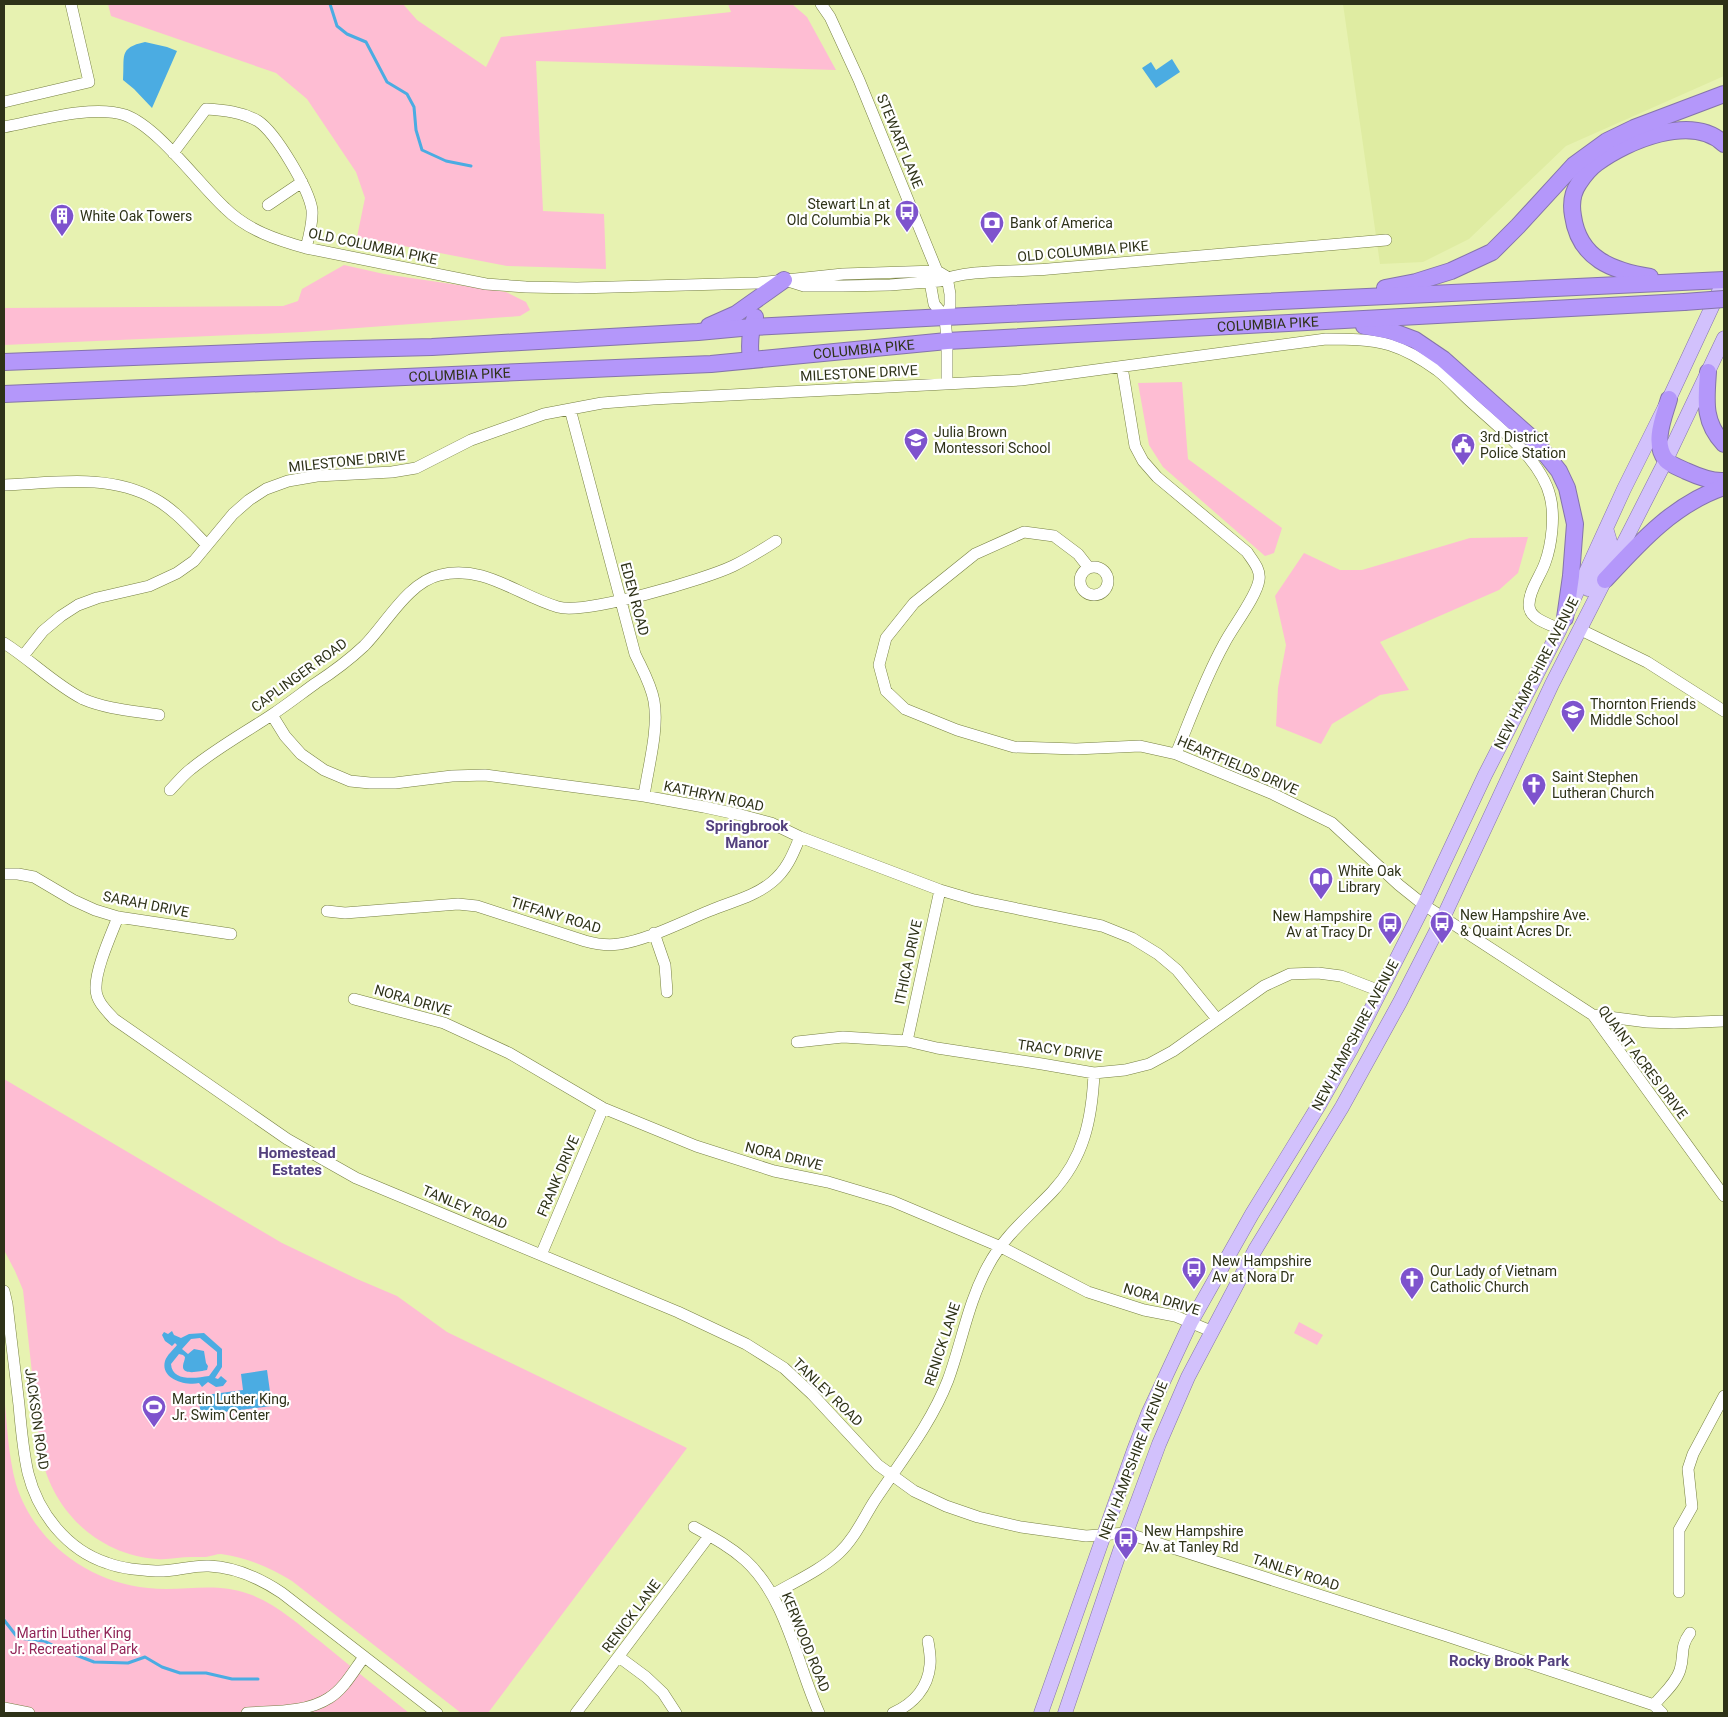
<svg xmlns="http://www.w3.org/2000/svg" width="1728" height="1717" viewBox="0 0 1728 1717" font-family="Roboto,sans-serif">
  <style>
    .built { fill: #dfeca2 }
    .green { fill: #febdd3 }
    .water { fill: #4bace2; fill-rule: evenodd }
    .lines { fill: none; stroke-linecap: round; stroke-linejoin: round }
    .stream { stroke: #4bace2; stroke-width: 3 }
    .minor-casing { stroke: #778043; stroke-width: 12 }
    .major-casing { stroke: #8574ab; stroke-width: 15 }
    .highway-casing { stroke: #8574ab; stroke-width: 18 }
    .minor { stroke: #fff; stroke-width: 11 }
    .major { stroke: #d2c1fc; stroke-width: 14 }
    .highway { stroke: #b497fa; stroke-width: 16 }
    .highway-bridge-casing { stroke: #8574ab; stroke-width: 18; stroke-linecap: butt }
    .highway-bridge { stroke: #b497fa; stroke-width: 16 }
    .labels { text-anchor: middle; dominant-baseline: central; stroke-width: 4.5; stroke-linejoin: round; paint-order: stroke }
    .street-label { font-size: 14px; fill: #2e3218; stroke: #fff }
    .poi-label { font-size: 14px; fill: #2e3218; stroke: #fff; text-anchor: start }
    .park-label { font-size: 14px; fill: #912457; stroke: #fff }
    .neighbourhood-label { font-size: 15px; font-weight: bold; fill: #53407d; stroke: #fff }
  </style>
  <rect width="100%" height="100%" fill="#e7f2b1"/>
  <!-- built -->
  <path class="built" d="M1343 4H1724V76L1566 146 1469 239 1423 262 1380 264Z"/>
  <!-- green -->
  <path class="green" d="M108 4H403L417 20 486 67 501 37 731 12 728 4H792L807 17 836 70 536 61 543 211 604 214 606 269 507 266 357 237 365 198 356 172 307 99 276 73 111 16Z
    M344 265 384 274 506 292 526 302 530 310 520 316 303 332 4 345V308L283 306 298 301 302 289Z
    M1182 382 1188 459 1282 528 1274 553 1265 556 1163 467 1149 445 1138 383Z
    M1528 537 1518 573 1499 590 1380 642 1409 690 1380 695 1332 724 1321 744 1276 726 1278 688 1286 645 1275 596 1304 553 1340 570H1362L1470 538Z
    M4 1079 282 1243 357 1279 397 1296 447 1332 687 1448 488 1713H461L292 1581C271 1568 246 1557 221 1554 216 1554 212 1556 206 1557 201 1557 196 1557 191 1557 180 1557 169 1560 157 1559 96 1555 48 1507 40 1447L23 1290 15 1271 4 1250Z
    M1299 1322 1323 1335 1317 1345 1294 1333Z
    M4 1394C7 1423 8 1455 16 1484 34 1542 88 1582 148 1588 184 1592 213 1581 249 1594 277 1604 298 1624 321 1642 350 1666 380 1690 409 1713H4Z"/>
  <!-- water -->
  <path class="water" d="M145 42 167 47 177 51 152 108 134 89 123 80C125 56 118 48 145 42Z
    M1172 59 1180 72 1156 88 1142 68 1151 62 1156 70Z
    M172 1331 174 1335 181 1338 189 1334 204 1333 222 1349V1367L215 1378 218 1379 221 1376 227 1381 223 1386 216 1387 208 1382 202 1387 199 1383C186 1386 160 1379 165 1361 167 1355 173 1350 177 1345L175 1343 172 1346 165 1341 162 1335 164 1332 168 1334ZM200 1338 217 1352V1365L209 1376C196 1378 172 1382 171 1364L179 1354 183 1355 185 1357C185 1360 183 1363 183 1366 182 1376 201 1371 207 1370L208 1366 206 1363 204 1351 194 1349 188 1354 182 1349 191 1339Z
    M267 1370 272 1406 201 1415 198 1396 243 1390 241 1374Z"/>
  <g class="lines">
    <!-- stream -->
    <path class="stream" d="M330 4 337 26 347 34 366 42 387 82 407 94 414 107 416 130 422 150 446 161 471 166
      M4 1620 18 1638 44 1641 63 1650 94 1662 128 1663 145 1657 162 1667 180 1673H206L232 1679H258"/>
    <defs>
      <path id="minor" d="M821 4 830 17 859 80 937 271 947 277 950 294V306L945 317 947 341V383
        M4 102 89 82 71 4
        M4 127C37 121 92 104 125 115 158 127 198 183 225 208 247 230 277 240 306 248L486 284 526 287 577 288 758 283 843 274 937 271
        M173 153 206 109C224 110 242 112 258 121 276 133 309 189 312 210 313 222 309 237 306 248
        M268 205 302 182
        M788 281 804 286H843L890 285 940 281C965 269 1019 272 1049 269 1161 259 1274 250 1386 240
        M930 282 934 304 945 317
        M1122 367 1135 446 1143 461 1157 477 1247 552C1252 560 1261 569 1259 580 1257 596 1232 628 1224 644 1205 678 1191 717 1176 754
        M570 409 635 654C642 669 651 684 654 701 659 730 648 767 644 796
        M4 485C54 483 109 473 155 499 175 510 191 529 207 545
        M1080 581a14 14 0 1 1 28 0a14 14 0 1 1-28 0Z
        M1089 568 1078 554 1054 536 1024 532 975 554 914 603 886 638 879 665 886 691 905 709 957 730 1014 747 1076 749 1140 746 1176 754 1273 794 1332 823 1399 885 1424 905 1593 1015 1724 1196
        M1579 629 1647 662 1724 711
        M4 643C31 660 54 684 83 699 106 709 135 711 159 715
        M23 656 43 631 61 616 78 605 97 598 149 586 177 573 194 561 233 514 249 500 266 489 288 481 317 476 392 472 416 468 471 440 544 414 602 403 653 399 1021 380 1326 339C1348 339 1369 339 1390 345 1406 350 1423 360 1437 370 1449 379 1459 391 1470 401 1497 426 1541 459 1550 496 1555 515 1552 544 1545 563 1540 577 1529 590 1529 605 1529 619 1549 624 1560 629
        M272 715 285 736 301 754 324 770 350 781 370 783H395L452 776 485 775 644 796 704 807 741 815 771 823 800 837 940 890 974 900 1102 926 1132 938 1158 954 1177 970 1217 1019
        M170 790C177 783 183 775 191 769 217 748 246 732 273 714 288 704 302 693 316 683 333 672 349 660 364 646 386 624 408 582 440 575 484 564 517 595 558 607 585 615 706 579 733 566 748 559 762 550 776 541
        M4 874H18L34 877 73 900 95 910 118 917 231 934
        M327 911 345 913 458 904 477 906 585 941C596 944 607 946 619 944 647 940 682 922 709 911 730 902 754 897 772 882 787 870 793 854 800 837
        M118 917C111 935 95 970 96 989 96 1001 106 1010 114 1019L287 1139 356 1178 678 1312 746 1344 784 1368 812 1394 878 1465 914 1491 946 1506 978 1517 1021 1527 1086 1536 1126 1533 1447 1636 1654 1705 1662 1713
        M654 933 665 965 667 992
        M354 999 444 1023 509 1053 603 1108 696 1146 774 1171 828 1182 892 1201 1001 1247 1088 1292 1144 1310 1175 1316 1211 1331
        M1593 1015 1647 1022 1674 1023 1724 1021
        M907 1041 940 890
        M797 1042 843 1037 907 1041 937 1048 1042 1064 1094 1073 1125 1070 1149 1064 1173 1051 1264 986 1290 974 1318 973 1341 976 1380 991
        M541 1255 603 1108
        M4 1291 7 1304C11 1338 15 1372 19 1405 21 1428 23 1451 28 1473 38 1513 67 1550 107 1563 123 1569 140 1570 156 1571 174 1572 191 1565 209 1566 235 1567 261 1579 282 1593L437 1713
        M694 1527C712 1537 729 1546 745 1560 786 1597 797 1664 819 1713
        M1679 1592V1530L1692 1507 1688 1469 1693 1454 1724 1396
        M772 1595C794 1582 821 1570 839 1553 855 1538 864 1517 875 1500 901 1461 931 1424 948 1380 962 1342 968 1302 988 1266 1003 1237 1030 1215 1052 1192 1084 1158 1092 1119 1094 1073
        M619 1657 646 1677 663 1693 676 1713
        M1654 1705C1663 1694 1676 1683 1680 1670 1685 1654 1679 1648 1690 1633
        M4 1708 29 1713
        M247 1713C273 1711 306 1713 329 1698 344 1689 354 1670 364 1657
        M576 1713 709 1536
        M893 1713C913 1704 928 1688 930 1665 931 1657 929 1648 928 1641"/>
      <path id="major" d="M1588 589 1611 545 1606 528
        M1041 1713 1134 1450 1148 1414 1191 1322 1252 1214 1319 1105 1351 1049 1424 905 1485 775 1560 629 1624 489 1669 399 1724 281
        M1065 1713 1126 1533 1159 1444 1188 1377 1255 1250 1342 1107 1400 1002 1443 918 1552 684 1666 460 1724 338"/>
      <g id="highway">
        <path d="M1650 277C1613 271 1579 259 1573 216 1571 205 1572 193 1579 183 1583 177 1590 168 1597 163 1627 141 1692 113 1724 144"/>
        <path d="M1385 288 1416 282 1451 271 1492 252 1518 226 1574 165 1607 141 1634 128 1724 94"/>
        <path d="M709 326 736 314 784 280"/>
        <path d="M1364 326 1391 331 1415 340 1443 359 1535 441 1559 471 1567 488 1575 524 1571 576 1565 618"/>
        <path d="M751 360C749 345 750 331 755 317"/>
        <path d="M4 362 314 350 432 347 698 332 752 327 945 317 1724 280"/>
        <path d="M1708 372C1706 401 1703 422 1724 444"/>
        <path id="s1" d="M4 394 711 364 947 341 1684 302"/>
        <path d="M1669 399C1664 417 1652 443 1666 460 1671 465 1680 468 1686 471 1697 476 1712 482 1724 481"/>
        <path d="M1605 580C1640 542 1674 504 1724 487"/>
      </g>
    </defs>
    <!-- minor casing -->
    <use href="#minor" class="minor-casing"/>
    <!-- major casing -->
    <use href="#major" class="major-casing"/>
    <!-- highway casing -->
    <use href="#highway" class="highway-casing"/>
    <!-- minor -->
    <use href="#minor" class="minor"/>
    <!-- major -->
    <use href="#major" class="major"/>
    <!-- highway -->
    <use href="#highway" class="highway"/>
    <defs>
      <path id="highway-bridge" d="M1684 302 1724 299"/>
    </defs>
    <!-- highway-bridge casing -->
    <use href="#highway-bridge" class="highway-bridge-casing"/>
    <!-- highway-bridge -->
    <use href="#highway-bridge" class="highway-bridge"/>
  </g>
  <!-- icons -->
  <defs>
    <symbol id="bus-pin" viewBox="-11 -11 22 30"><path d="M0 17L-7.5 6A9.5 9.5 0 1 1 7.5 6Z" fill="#7e53cd" stroke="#fff"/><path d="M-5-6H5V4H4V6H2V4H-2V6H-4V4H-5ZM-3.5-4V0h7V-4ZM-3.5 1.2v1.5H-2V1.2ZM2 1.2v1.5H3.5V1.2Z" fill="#fff"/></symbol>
    <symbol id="building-pin" viewBox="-11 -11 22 30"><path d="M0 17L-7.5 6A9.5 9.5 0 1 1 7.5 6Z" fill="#7e53cd" stroke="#fff"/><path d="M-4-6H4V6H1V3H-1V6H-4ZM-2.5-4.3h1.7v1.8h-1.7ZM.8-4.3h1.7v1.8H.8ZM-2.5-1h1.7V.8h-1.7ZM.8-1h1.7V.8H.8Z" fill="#fff"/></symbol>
    <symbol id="bank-pin" viewBox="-11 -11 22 30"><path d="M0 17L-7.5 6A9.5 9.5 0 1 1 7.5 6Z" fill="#7e53cd" stroke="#fff"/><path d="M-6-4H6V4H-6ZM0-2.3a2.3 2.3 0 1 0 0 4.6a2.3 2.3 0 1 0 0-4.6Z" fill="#fff"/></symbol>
    <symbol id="school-pin" viewBox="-11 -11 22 30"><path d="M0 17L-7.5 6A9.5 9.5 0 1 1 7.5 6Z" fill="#7e53cd" stroke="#fff"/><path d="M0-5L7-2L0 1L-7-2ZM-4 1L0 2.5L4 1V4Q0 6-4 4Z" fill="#fff"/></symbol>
    <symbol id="civic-pin" viewBox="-11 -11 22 30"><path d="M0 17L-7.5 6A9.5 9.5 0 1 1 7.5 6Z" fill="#7e53cd" stroke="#fff"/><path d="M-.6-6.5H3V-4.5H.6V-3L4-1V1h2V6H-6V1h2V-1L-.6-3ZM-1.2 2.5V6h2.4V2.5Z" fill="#fff"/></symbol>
    <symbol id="church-pin" viewBox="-11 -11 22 30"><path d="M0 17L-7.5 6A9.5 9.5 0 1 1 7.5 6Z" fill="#7e53cd" stroke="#fff"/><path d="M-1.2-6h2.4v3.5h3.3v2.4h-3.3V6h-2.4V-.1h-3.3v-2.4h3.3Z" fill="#fff"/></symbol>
    <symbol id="library-pin" viewBox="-11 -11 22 30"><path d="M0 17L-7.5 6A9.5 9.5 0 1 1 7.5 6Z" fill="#7e53cd" stroke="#fff"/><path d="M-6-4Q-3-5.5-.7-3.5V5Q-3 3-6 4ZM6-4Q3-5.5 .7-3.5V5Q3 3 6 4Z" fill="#fff"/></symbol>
    <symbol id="stadium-pin" viewBox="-11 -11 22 30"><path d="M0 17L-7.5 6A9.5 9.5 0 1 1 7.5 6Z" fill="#7e53cd" stroke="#fff"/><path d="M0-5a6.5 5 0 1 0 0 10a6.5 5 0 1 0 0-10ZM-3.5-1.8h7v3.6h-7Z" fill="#fff"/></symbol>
  </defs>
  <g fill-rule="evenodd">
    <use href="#bus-pin" x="893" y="198" width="28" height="38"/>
    <use href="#building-pin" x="48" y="202" width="28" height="38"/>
    <use href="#bank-pin" x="978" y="209" width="28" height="38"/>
    <use href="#school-pin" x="902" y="426" width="28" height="38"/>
    <use href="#civic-pin" x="1449" y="431" width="28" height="38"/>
    <use href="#school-pin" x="1559" y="698" width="28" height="38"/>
    <use href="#church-pin" x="1520" y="771" width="28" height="38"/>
    <use href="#library-pin" x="1307" y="865" width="28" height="38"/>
    <use href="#bus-pin" x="1428" y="909" width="28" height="38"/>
    <use href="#bus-pin" x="1376" y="910" width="28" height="38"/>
    <use href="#bus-pin" x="1180" y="1255" width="28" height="38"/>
    <use href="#church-pin" x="1398" y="1265" width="28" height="38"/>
    <use href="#stadium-pin" x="140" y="1393" width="28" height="38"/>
    <use href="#bus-pin" x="1112" y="1525" width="28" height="38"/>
  </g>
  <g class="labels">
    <!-- street labels -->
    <g class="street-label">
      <text transform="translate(900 141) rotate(68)">STEWART LANE</text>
      <text transform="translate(373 246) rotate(12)">OLD COLUMBIA PIKE</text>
      <text transform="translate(1083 251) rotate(-5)">OLD COLUMBIA PIKE</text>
      <text stroke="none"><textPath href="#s1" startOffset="1266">COLUMBIA PIKE</textPath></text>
      <text stroke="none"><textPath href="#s1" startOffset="861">COLUMBIA PIKE</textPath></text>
      <text transform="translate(859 373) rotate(-3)">MILESTONE DRIVE</text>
      <text stroke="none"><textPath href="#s1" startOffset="456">COLUMBIA PIKE</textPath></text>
      <text transform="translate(347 461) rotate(-6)">MILESTONE DRIVE</text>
      <text transform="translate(635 599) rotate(75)">EDEN ROAD</text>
      <text transform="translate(1536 673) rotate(-63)">NEW HAMPSHIRE AVENUE</text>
      <text transform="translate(299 675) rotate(-36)">CAPLINGER ROAD</text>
      <text transform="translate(1238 765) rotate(23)">HEARTFIELDS DRIVE</text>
      <text transform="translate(714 796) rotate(12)">KATHRYN ROAD</text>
      <text transform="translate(146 904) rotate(11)">SARAH DRIVE</text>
      <text transform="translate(556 915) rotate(17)">TIFFANY ROAD</text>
      <text transform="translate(908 962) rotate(-78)">ITHICA DRIVE</text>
      <text transform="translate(413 1000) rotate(16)">NORA DRIVE</text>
      <text transform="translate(1355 1035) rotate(-62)">NEW HAMPSHIRE AVENUE</text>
      <text transform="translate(1060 1050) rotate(8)">TRACY DRIVE</text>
      <text transform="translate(1643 1062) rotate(53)">QUAINT ACRES DRIVE</text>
      <text transform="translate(784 1156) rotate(14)">NORA DRIVE</text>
      <text transform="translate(558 1176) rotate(-67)">FRANK DRIVE</text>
      <text transform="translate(465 1207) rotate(23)">TANLEY ROAD</text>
      <text transform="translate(1162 1299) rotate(17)">NORA DRIVE</text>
      <text transform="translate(942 1344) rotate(-72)">RENICK LANE</text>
      <text transform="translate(828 1392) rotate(44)">TANLEY ROAD</text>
      <text transform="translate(37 1419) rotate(82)">JACKSON ROAD</text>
      <text transform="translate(1133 1460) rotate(-69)">NEW HAMPSHIRE AVENUE</text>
      <text transform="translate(1296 1572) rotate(18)">TANLEY ROAD</text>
      <text transform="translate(631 1616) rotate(-53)">RENICK LANE</text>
      <text transform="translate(806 1642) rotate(68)">KERWOOD ROAD</text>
    </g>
    <!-- poi labels -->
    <g class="poi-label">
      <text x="890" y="204" text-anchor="end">Stewart Ln at<tspan x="890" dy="16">Old Columbia Pk</tspan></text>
      <text x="80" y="216">White Oak Towers</text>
      <text x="1010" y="223">Bank of America</text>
      <text x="934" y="432">Julia Brown<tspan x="934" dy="16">Montessori School</tspan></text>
      <text x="1480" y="437">3rd District<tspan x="1480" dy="16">Police Station</tspan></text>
      <text x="1590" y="704">Thornton Friends<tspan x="1590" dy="16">Middle School</tspan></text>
      <text x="1552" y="777">Saint Stephen<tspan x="1552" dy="16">Lutheran Church</tspan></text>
      <text x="1338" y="871">White Oak<tspan x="1338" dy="16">Library</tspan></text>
      <text x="1460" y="915">New Hampshire Ave.<tspan x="1460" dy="16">&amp; Quaint Acres Dr.</tspan></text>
      <text x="1372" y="916" text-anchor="end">New Hampshire<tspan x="1372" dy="16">Av at Tracy Dr</tspan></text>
      <text x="1212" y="1261">New Hampshire<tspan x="1212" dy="16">Av at Nora Dr</tspan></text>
      <text x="1430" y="1271">Our Lady of Vietnam<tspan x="1430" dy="16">Catholic Church</tspan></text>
      <text x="172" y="1399">Martin Luther King,<tspan x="172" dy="16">Jr. Swim Center</tspan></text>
      <text x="1144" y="1531">New Hampshire<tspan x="1144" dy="16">Av at Tanley Rd</tspan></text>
    </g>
    <!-- park labels -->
    <g class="park-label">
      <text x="74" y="1633">Martin Luther King<tspan x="74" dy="16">Jr. Recreational Park</tspan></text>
    </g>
    <!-- neighbourhood labels -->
    <g class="neighbourhood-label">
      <text x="747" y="826">Springbrook<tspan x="747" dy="17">Manor</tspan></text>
      <text x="297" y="1153">Homestead<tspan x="297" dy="17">Estates</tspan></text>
      <text x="1509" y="1661">Rocky Brook Park</text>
    </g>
  </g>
  <!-- border -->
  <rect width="1728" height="1717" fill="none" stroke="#2e3218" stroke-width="10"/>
</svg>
